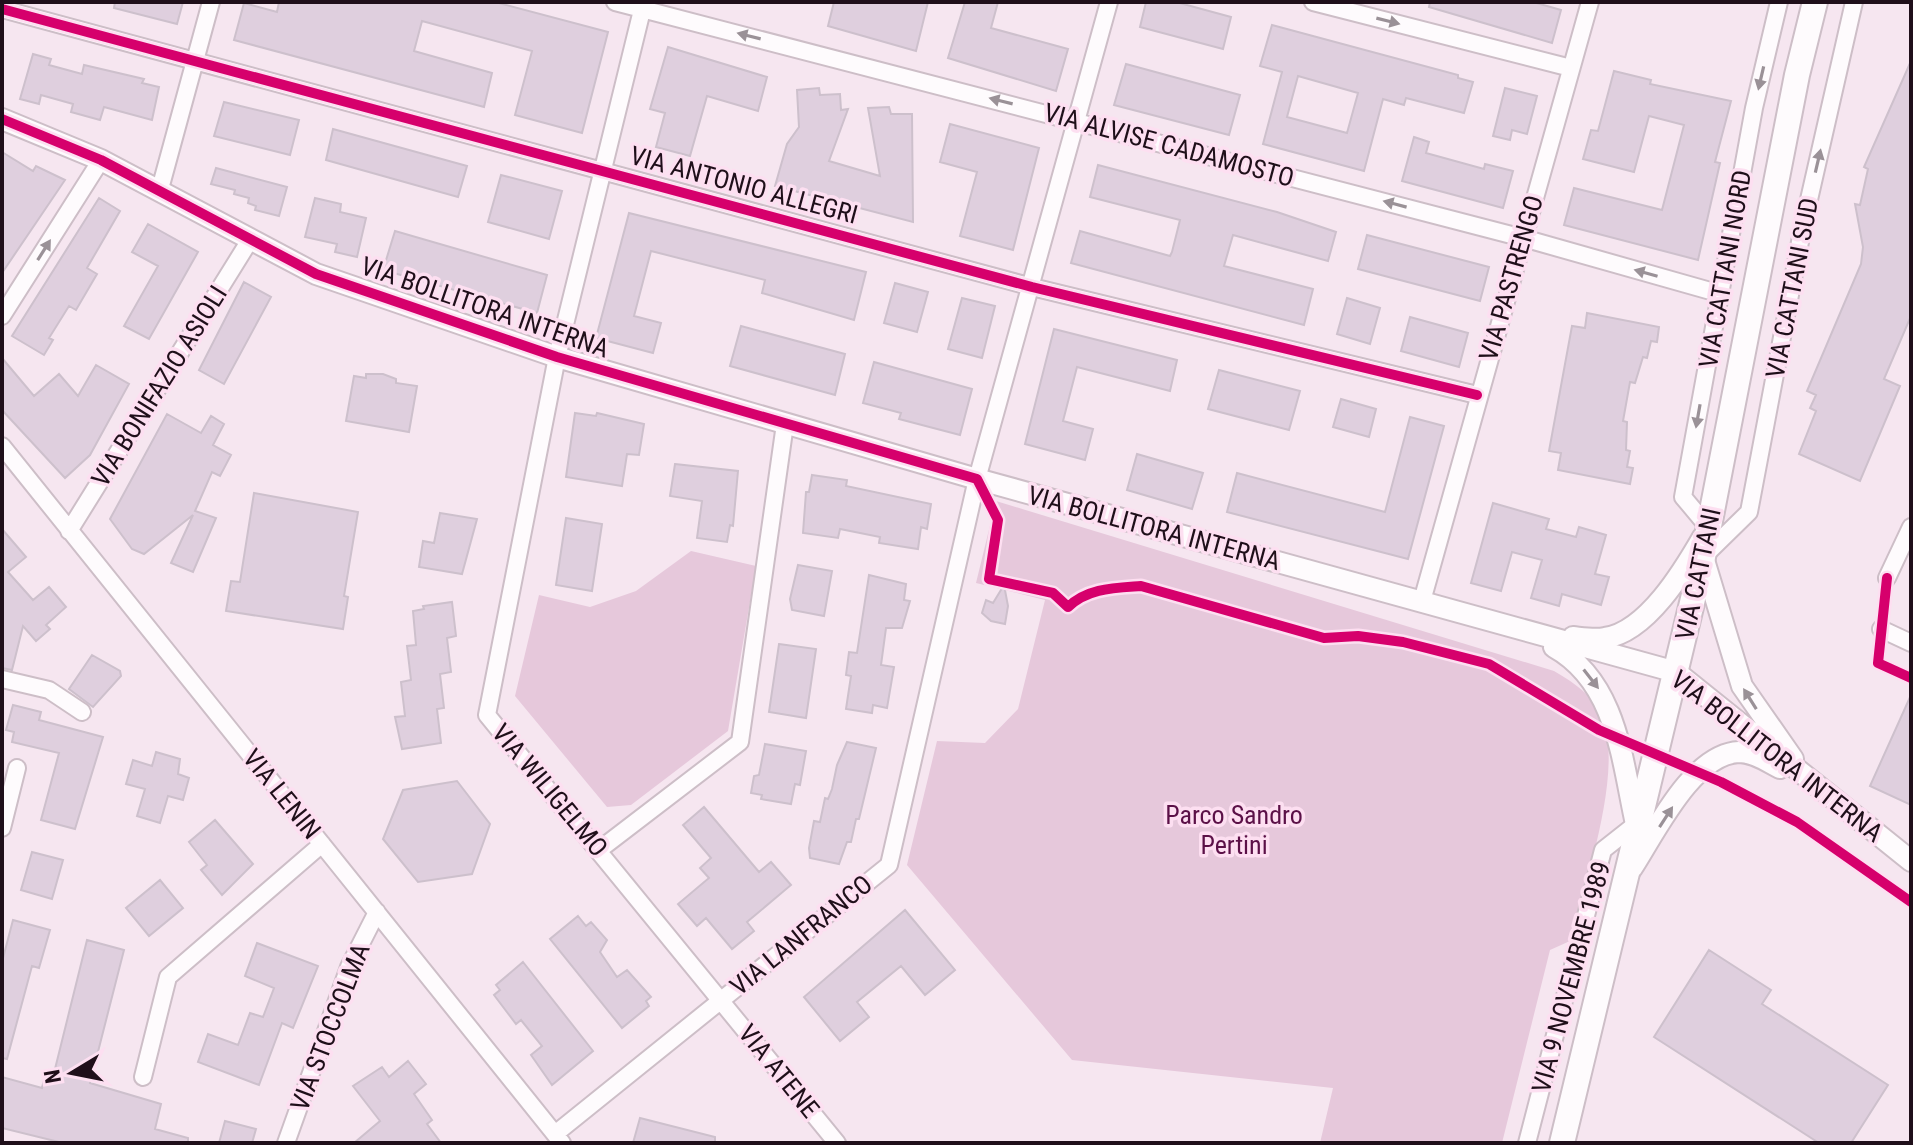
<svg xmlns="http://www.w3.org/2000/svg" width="1913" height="1145" viewBox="0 0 1913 1145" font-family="'Roboto Condensed',sans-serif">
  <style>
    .green { fill: #e6c8db }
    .building { fill: #dfcfde; stroke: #cdc0cc; stroke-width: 2; fill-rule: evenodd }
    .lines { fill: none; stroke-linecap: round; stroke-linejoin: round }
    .minor-casing { stroke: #cdbec7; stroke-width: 20 }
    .tertiary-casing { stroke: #cdbec7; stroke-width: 24 }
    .secondary-casing { stroke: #cdbec7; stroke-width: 28 }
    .minor { stroke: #fefbfd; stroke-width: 16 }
    .tertiary { stroke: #fefbfd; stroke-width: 20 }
    .secondary { stroke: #fefbfd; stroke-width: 24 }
    .cycleway-casing { stroke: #fddff1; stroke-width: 15 }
    .cycleway { stroke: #d6006c; stroke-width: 10 }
    .oneway { fill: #9a9197 }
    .labels { text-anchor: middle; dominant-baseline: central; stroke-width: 7; stroke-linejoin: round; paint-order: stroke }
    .street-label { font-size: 26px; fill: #1f0f1a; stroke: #fddff1 }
    .park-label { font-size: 26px; fill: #5b1047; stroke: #fddff1 }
  </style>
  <rect width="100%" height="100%" fill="#f6e6f0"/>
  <!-- green -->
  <path class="green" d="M996 501 1554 671C1572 682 1588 691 1599 711 1628 762 1584 885 1570 941L1550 950 1502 1143H1320L1333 1088 1072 1060 907 865 937 741 985 743 1018 709 1045 600 976 583Z
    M691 551 756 566 728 731 631 805 607 807 515 696 539 595 590 607 636 591Z"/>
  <!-- building -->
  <path class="building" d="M115 2H183L177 24 114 8Z
    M279 2H495L608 32 582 133 515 115 532 51 422 21 414 51 492 73 484 107 234 40 244 3 277 12Z
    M834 2H928L916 51 828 26Z
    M965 2H998L991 28 1068 49 1056 91 948 58Z
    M1146 2H1176L1231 17 1223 49 1140 27Z
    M1430 2H1533L1561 10 1552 43 1429 7Z
    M1272 25 1458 75V78L1473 82 1464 113 1406 98 1404 105 1383 99 1364 171 1263 144 1282 72 1260 66ZM1298 76 1358 93 1347 133 1287 117Z
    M668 47 767 77 758 111 707 96 690 156 656 147 665 113 650 109Z
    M33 54 51 59 49 65 82 74 84 65 144 79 142 83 159 87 152 120 104 107 100 120 71 112 73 104 41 95 39 104 20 99Z
    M1911 61V316L1884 379 1900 386 1860 481 1799 454 1816 411 1810 408 1816 395 1807 391 1861 264 1863 247 1855 204 1860 205 1868 169 1864 167Z
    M1126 64 1240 95 1229 135 1114 105Z
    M1614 71 1651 80 1650 84 1731 101 1715 162 1720 163 1698 260 1564 225 1574 188 1662 210 1684 125 1649 116 1634 172 1583 159 1591 130 1598 131Z
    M819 88 820 95 840 94 841 110 848 109 829 161 880 176 868 108 889 107 891 114H912L913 222 775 186 787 144 799 127 797 90Z
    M1505 88 1537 96 1527 134 1512 130 1510 140 1493 136Z
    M224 102 299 120 290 155 214 136Z
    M950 124 1039 148 1013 250 960 236 977 172 940 162Z
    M333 129 467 166 458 197 326 160Z
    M1414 137 1429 142 1426 153 1484 169 1485 164 1513 171 1503 208 1402 181Z
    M2 152 33 171 36 166 65 180 2 273Z
    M1098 165 1277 212 1336 232 1328 261 1233 235 1224 266 1313 289 1304 325 1071 263 1080 231 1170 256 1172 252 1180 220 1090 197Z
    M216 168 287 187 279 216 255 210 256 206 248 203 249 198 234 194 235 190 211 184Z
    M501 175 562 191 549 239 488 222Z
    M99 198 120 211 87 268 97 274 76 310 69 306 49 338 53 340 44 355 12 336Z
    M315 198 341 204 340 212 366 218 357 257 335 252 337 244 305 237Z
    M629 213 866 272 854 320 762 293 765 280 651 251 634 316 661 323 653 353 596 338Z
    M148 224 198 252 149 339 124 326 158 266 132 252Z
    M395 231 547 275 537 313 383 270Z
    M1367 235 1489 267 1480 301 1358 269Z
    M244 282 271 297 224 384 199 370Z
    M895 283 928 292 917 332 884 323Z
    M962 298 995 306 982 358 948 349Z
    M1347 298 1380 308 1370 344 1337 334Z
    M1587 313 1659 327 1657 342 1651 341 1647 358 1643 357 1635 383 1630 382 1623 421 1627 422 1626 450 1630 451 1627 467 1633 468 1630 484 1558 470 1561 453 1549 451 1572 326 1585 328Z
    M1410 317 1468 333 1459 367 1401 351Z
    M741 326 845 354 835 395 730 366Z
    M1054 329 1177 360 1170 391 1077 367 1063 421 1093 429 1085 460 1025 444Z
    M2 358 34 396 59 374 78 396 96 365 129 384 90 455 65 478 2 410Z
    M874 362 972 389 960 435 899 419 901 413 863 403Z
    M1219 370 1300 391 1289 430 1208 409Z
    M366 374H383L396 379V383L417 386 409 432 346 421 354 376 366 378Z
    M1341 399 1376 409 1369 437 1333 427Z
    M575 413 596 416 597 413 644 424 639 455 627 454 622 486 566 477Z
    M167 414 201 433 211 416 224 424 213 445 231 455 220 476 212 472 195 511 216 518 193 572 171 563 193 515 144 554 132 549 110 519Z
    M1410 417 1444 426 1408 559 1227 512 1237 473 1385 512Z
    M1137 454 1203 473 1192 509 1127 490Z
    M675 464 738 471 733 526 730 525 727 542 697 538 702 501 670 496Z
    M812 475 847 480 846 486 931 504 927 529 921 527 918 549 879 543 880 537 840 529 838 538 803 533 806 492H809Z
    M254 493 358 512 344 596 348 597 343 629 226 611 231 581 240 582Z
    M1493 503 1549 519 1546 529 1576 537 1579 527 1606 535 1595 574 1609 577 1601 605 1562 594 1559 606 1531 598 1542 560 1512 552 1501 591 1471 583Z
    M440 513 477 519 462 574 419 567 423 541 434 543Z
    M566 518 602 524 592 591 556 585Z
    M2 529 26 557 8 572 33 600 49 587 66 607 46 625 50 629 36 641 23 626 12 670 2 668Z
    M798 565 832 571 824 616 792 610 790 599Z
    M869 575 906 584 904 600 910 601 902 628H886L881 665 894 667 887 708 873 705 872 713 846 709 851 676 846 675 849 652 857 653Z
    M1004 585 1008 606 1005 624 991 621 982 613 986 600 993 603Z
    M452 602 456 636 447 638 451 672 440 674 444 708 437 709 441 743 402 749 395 717 405 716 401 682 411 680 407 646 416 645 413 611 424 609 423 606Z
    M779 644 816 649 806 718 769 712Z
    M92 655 120 671 121 676 93 707 69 689Z
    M1911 695V805L1870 786Z
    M13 705 41 712 39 720 103 737 75 829 41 820 59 753 12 742 14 732 6 730Z
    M847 742 876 748 859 819H856L851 842H847L839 864 810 858 809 848 814 821 820 822 825 798 828 799 832 789 837 765Z
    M765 744 806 751 800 785 795 784 791 804 761 799 762 795 751 793 754 776 759 775Z
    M156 752 180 759 178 774 189 778 183 800 168 796 160 823 137 816 145 789 126 784 133 760 152 766Z
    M457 781 490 824 472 874 418 882 383 839 403 790Z
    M704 807 759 872 771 862 791 885 747 922 754 931 732 949 706 918 697 926 678 904 709 878 700 868 711 858 683 825Z
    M215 820 253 864 222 895 201 870 207 865 189 842Z
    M32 852 63 860 52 899 21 890Z
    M160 880 183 908 149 936 126 908Z
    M905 910 955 970 925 995 901 966 857 1002 869 1017 840 1041 804 997Z
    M578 916 586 926 591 922 607 940 600 952 617 977 627 970 651 997 646 1001 649 1006 622 1028 550 939Z
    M13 920 50 930 39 968 32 966 7 1059 2 1058V962Z
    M87 940 124 950 90 1083 161 1104 155 1129 188 1138V1143H63L2 1128V1077L42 1088 46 1071 54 1073Z
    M257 943 318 966 293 1028 282 1023 259 1085 198 1062 208 1034 238 1045 250 1013 263 1017 274 988 245 976Z
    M1709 950 1771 990 1762 1004 1888 1085 1851 1143H1819L1654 1037Z
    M523 962 593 1051 552 1085 531 1055 542 1046 521 1020 516 1024 494 995 500 990 496 985Z
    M408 1061 426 1084 414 1094 432 1120 427 1124 441 1143H354L380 1121 353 1086 382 1067 389 1077Z
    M640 1118 715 1137V1143H633Z
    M225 1121 256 1129 252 1143H219Z"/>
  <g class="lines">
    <defs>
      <path id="minor" d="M615 2 1523 238 1721 294
        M644 2 557 357 487 715 837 1143
        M1313 2 1571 68
        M2 9 1032 287 1477 395
        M160 189 211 2
        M2 316 101 160
        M2 446 562 1143
        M1709 528 1683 497 1754 108 1779 2
        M69 531 250 240
        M1704 556 1749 512 1803 226 1854 2
        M1887 578 1911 527
        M1422 601 1590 2
        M1881 629 1911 643
        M2 679 49 690 82 712
        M2 828 17 768
        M599 850 740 742 785 424
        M143 1077 168 977 322 844
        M555 1134 889 865 977 479 1109 2
        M286 1143 349 967 377 912
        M1527 1143 1603 850 1636 824"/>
      <path id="tertiary" d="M2 119 101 160 316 274 557 357 977 479 1676 672 1911 861
        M1703 557 1742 686 1793 759
        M1573 637C1583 638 1595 640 1605 638 1647 632 1684 570 1703 537
        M1554 647C1617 682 1622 761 1636 824
        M1632 868C1655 833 1692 754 1739 752 1754 752 1768 762 1780 768"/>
      <path id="secondary" d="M1562 1143 1703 557 1797 75 1815 2"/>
    </defs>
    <!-- minor casing -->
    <use href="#minor" class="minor-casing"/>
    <!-- tertiary casing -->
    <use href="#tertiary" class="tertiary-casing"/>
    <!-- secondary casing -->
    <use href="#secondary" class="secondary-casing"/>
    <!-- minor -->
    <use href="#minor" class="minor"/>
    <!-- tertiary -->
    <use href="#tertiary" class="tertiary"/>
    <!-- secondary -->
    <use href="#secondary" class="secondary"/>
    <defs>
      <path id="cycleway" d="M2 9 1032 287 1477 395
        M2 119 101 160 316 274 557 357 977 479 998 520 989 579 1053 593 1068 607C1088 588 1114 588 1141 586L1324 638 1358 636 1403 642 1489 664 1599 730 1721 782 1797 822 1911 902
        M1887 578 1878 663 1911 678"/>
    </defs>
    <!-- cycleway casing -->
    <use href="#cycleway" class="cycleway-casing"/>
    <!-- cycleway -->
    <use href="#cycleway" class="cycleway"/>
  </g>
  <!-- one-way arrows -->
  <defs><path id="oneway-solid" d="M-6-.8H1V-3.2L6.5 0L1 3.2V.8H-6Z" transform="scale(2)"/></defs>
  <g class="oneway">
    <use href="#oneway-solid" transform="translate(1388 21) rotate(14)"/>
    <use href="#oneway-solid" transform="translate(749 36) rotate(-166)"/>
    <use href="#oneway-solid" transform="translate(1761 78) rotate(103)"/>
    <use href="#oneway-solid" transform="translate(1001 101) rotate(-166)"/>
    <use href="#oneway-solid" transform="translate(1818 161) rotate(-77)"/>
    <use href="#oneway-solid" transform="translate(1395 204) rotate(-165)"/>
    <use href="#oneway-solid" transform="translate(44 250) rotate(-58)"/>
    <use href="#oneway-solid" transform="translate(1646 273) rotate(-164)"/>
    <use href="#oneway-solid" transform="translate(1698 416) rotate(100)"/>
    <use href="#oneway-solid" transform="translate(1591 679) rotate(52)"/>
    <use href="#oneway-solid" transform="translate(1750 699) rotate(-122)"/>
    <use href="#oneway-solid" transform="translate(1666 817) rotate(-57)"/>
  </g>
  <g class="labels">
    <!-- street labels -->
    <g class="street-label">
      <text transform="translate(1169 145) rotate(15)">VIA ALVISE CADAMOSTO</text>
      <text transform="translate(744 185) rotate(15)">VIA ANTONIO ALLEGRI</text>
      <text transform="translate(1725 269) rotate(-80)">VIA CATTANI NORD</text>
      <text transform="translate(1511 278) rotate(-74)">VIA PASTRENGO</text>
      <text transform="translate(1792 288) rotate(-79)">VIA CATTANI SUD</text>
      <text transform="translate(485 307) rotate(19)">VIA BOLLITORA INTERNA</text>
      <text transform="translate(159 386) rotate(-58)">VIA BONIFAZIO ASIOLI</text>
      <text transform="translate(1154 528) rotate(15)">VIA BOLLITORA INTERNA</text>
      <text transform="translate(1698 574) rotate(-78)">VIA CATTANI</text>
      <text transform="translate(1777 756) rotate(38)">VIA BOLLITORA INTERNA</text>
      <text transform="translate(550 790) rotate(50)">VIA WILIGELMO</text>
      <text transform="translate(282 794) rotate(51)">VIA LENIN</text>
      <text transform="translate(801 935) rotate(-39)">VIA LANFRANCO</text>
      <text transform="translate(1571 977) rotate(-75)">VIA 9 NOVEMBRE 1989</text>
      <text transform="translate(330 1027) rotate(-69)">VIA STOCCOLMA</text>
      <text transform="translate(779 1071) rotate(51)">VIA ATENE</text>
    </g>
    <!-- park labels -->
    <g class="park-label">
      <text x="1234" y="815">Parco Sandro<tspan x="1234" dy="30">Pertini</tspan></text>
    </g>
  </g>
  <!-- border -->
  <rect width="1913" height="1145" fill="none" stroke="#1f0f1a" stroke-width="8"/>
  <!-- north arrow -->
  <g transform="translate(72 1073) rotate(260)" stroke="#fddff1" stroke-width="6" paint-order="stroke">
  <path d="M0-6L14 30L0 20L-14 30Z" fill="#1f0f1a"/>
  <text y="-12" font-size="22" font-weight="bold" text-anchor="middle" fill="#1f0f1a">N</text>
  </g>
</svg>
